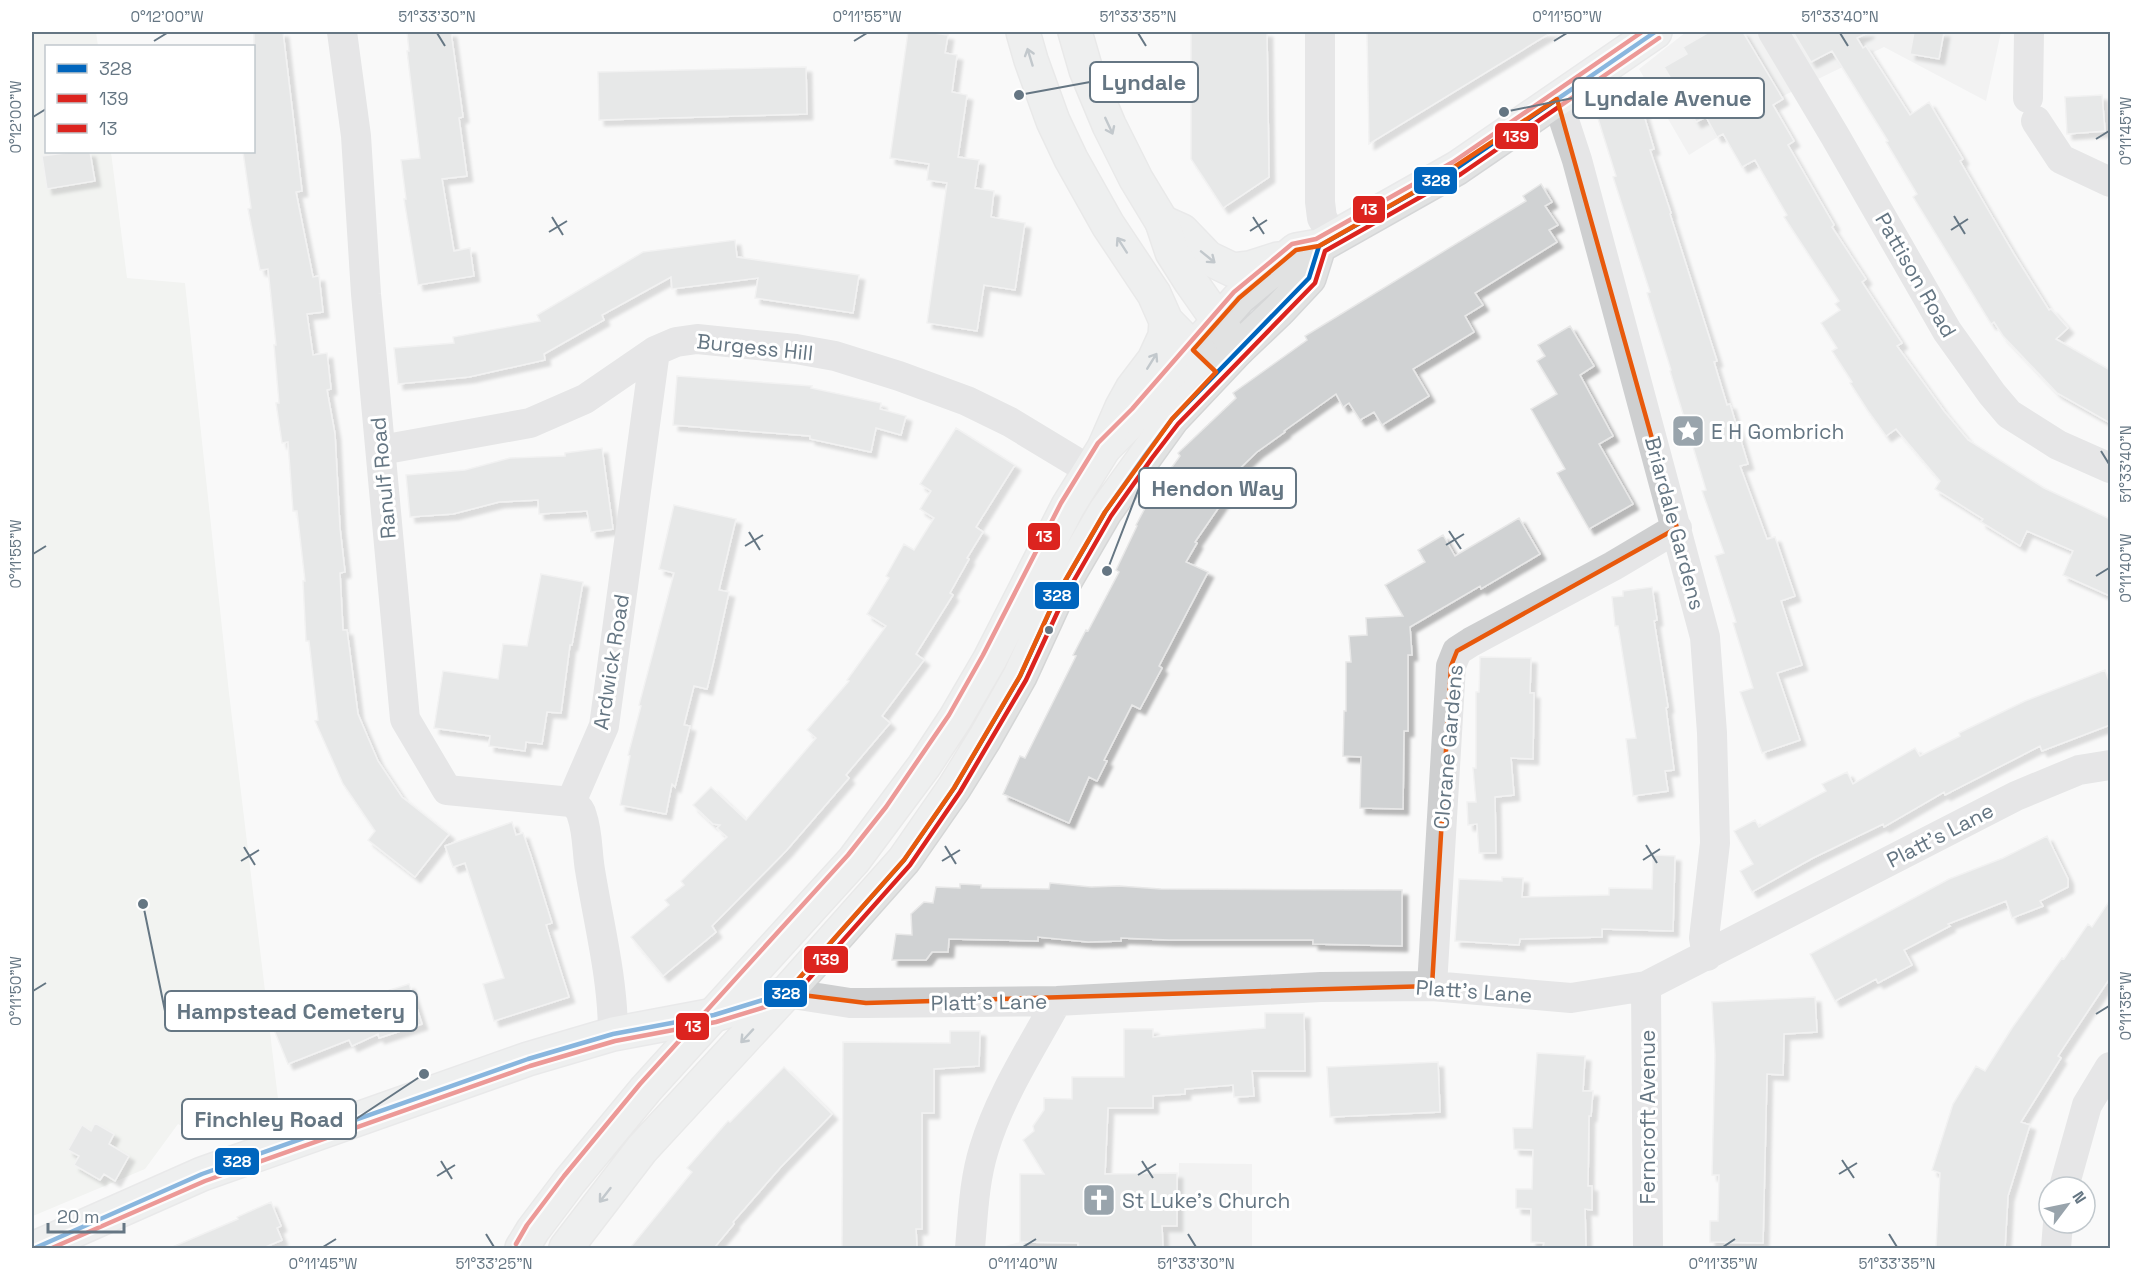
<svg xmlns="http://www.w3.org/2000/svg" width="2142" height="1280" viewBox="0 0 2142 1280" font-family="'Space Grotesk',sans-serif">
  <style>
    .built { fill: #e8e9e9 }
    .green { fill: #e8ebe6 }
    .building { fill: #d0d2d3; stroke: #e8e8e8; stroke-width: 1.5; filter: url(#shadow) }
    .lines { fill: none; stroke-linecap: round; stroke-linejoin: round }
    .major-casing { stroke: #d5d6d7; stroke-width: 36 }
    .highway-casing { stroke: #d5d6d6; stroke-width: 36 }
    .minor { stroke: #cecfd0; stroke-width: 30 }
    .major { stroke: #e1e2e2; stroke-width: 33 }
    .highway { stroke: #e1e2e2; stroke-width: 33 }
    .bus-1-casing { stroke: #fff; stroke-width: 9 }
    .bus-2-casing { stroke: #fff; stroke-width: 9 }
    .bus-3-casing { stroke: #fff; stroke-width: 9 }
    .bus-1 { stroke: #0065bd; stroke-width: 4.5 }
    .bus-2 { stroke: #dc241f; stroke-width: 4.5 }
    .bus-3 { stroke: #dc241f; stroke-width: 4.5 }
    .oneway { stroke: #7e8c96 }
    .marked { fill: none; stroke: #e8590c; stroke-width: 4.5; stroke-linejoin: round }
    .ticks { fill: none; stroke: #657683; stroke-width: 2 }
    .bus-dot { fill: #657683; stroke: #fff; stroke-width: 2 }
    .labels { text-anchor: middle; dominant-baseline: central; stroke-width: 6; stroke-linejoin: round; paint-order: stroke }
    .street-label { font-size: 21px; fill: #657683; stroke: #fff }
    .poi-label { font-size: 21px; fill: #657683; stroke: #fff; text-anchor: start }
    .leader { fill: none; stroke: #657683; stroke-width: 2 }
    .callout-dot { fill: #657683; stroke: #fff; stroke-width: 2 }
    .callout { fill: #fff; stroke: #657683; stroke-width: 2 }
    .callout-label { font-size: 22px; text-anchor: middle; font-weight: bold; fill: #657683 }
    .line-badge { stroke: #fff; stroke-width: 2 }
    .badge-label { font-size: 16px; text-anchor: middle; font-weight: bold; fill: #fff }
    .neatline { fill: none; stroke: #657683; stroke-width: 2 }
    .ticks-label { font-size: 15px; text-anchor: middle; fill: #657683 }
  </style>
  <defs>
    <filter id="shadow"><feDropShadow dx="5.5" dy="5.5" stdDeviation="1.5" flood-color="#0004"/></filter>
  </defs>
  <rect width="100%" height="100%" fill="#f9f9f9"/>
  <!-- built -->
  <path class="built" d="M1686 32H2001L1986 101 1884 47 1783 96 1689 155 1639 69Z
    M1179 1163 1252 1164V1248H1138V1246L1163 1247 1162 1226H1177Z
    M1020 1242 1078 1243V1248H997Z"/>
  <!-- green -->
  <path class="green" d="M32 32H96L98 46H46V152H111L127 278 185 283 229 693 280 1115C269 1118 261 1125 251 1131 221 1146 205 1138 178 1124L145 1169 33 1216Z"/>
  <!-- building -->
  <path class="building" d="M254 32H283L302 191 296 192 313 277 319 276 323 312 307 314 313 355 327 353 331 389 327 390 335 434 340 528 345 572 340 573 343 630H347L358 714 378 761 402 797 449 834 415 877 368 840 375 831 343 784 315 721 318 720 309 641H306L303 581H305L297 511H293L288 442 282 443 276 403H279L274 345H276L268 269 260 270 248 209 251 208 243 152H254Z
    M407 32H451L463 117 459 118 467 176 442 179 454 251 470 248 474 276 418 285 404 199H406L401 160 420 158 407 51H409Z
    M908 32H934V33L948 35 945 53 957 55 952 92 967 95 958 157 979 160 975 188 994 191 991 217 1025 223 1015 290 984 285 977 331 927 323 947 183 927 180 929 164 890 158Z
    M1191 32H1267L1269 177 1223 208 1191 159Z
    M1367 32H1552L1369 144Z
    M1709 32H1743L1783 99 1773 105 1794 141 1788 145 1834 225 1832 227 1866 279 1862 282 1902 343 1897 346 1944 411 1968 440 2044 488 2110 519V596L2063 575 2073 551 2027 531 2020 546 1981 522 1983 519 1935 489 1940 481 1896 429 1886 436 1868 411 1850 383 1852 382 1832 351 1837 348 1821 323 1840 310 1835 304 1839 301 1784 217 1787 215 1755 160 1742 167 1723 134 1717 137 1706 117 1696 122 1664 67 1687 54 1683 47Z
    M1793 32H1869L1857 38 1863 48 1866 46 1910 115 1929 102 1963 159 1960 161 1983 201 2014 254 2049 310 2051 309 2068 328 2056 339 2110 370V423L2057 393 2003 336 1994 322 1991 324 1913 197 1917 194 1886 142 1888 141 1832 51 1811 62Z
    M1914 32H1944L1939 59 1910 54Z
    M806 67 807 114 599 120 598 72Z
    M1637 92 1654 149 1650 150 1671 213 1670 214 1717 361 1714 362 1727 405 1730 404 1748 464 1740 466 1767 539 1775 537 1795 596 1781 601 1802 665 1777 673 1800 740 1762 753 1740 692 1753 688 1733 623 1736 622 1715 556 1724 553 1702 491 1706 490 1670 371 1671 370 1647 293 1650 292 1613 177 1616 176 1594 106Z
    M2102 95 2105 131 2067 134 2065 97Z
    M73 152H90L95 181 47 189 42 156Z
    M1541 184 1552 202 1545 206 1558 225 1549 230 1557 242 1475 293 1483 305 1465 316 1474 332 1413 369 1429 396 1382 425 1374 412 1360 420 1349 403 1343 407 1336 394 1284 431 1285 432 1257 452 1233 475 1239 483 1230 491 1195 542 1197 543 1186 562 1208 572 1159 666 1162 668 1140 709 1132 705 1104 760 1107 761 1097 781 1089 777 1069 823 1003 794 1020 756 1025 758 1076 656 1073 655 1086 630 1088 631 1119 572 1116 570 1137 526 1136 525 1153 493 1180 456 1178 453 1236 398 1233 393 1307 340 1305 336 1526 201 1523 196Z
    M735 240 737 257 859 275 853 313 755 298 758 278 672 289 671 277 602 315 604 320 544 354 545 360 469 377 398 384 394 348 454 343 453 337 540 321 537 315 643 252Z
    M1570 326 1594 366 1580 375 1613 436 1599 444 1633 504 1589 529 1557 473 1565 469 1531 409 1557 394 1537 361 1545 356 1538 345Z
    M677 376 812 386 811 388 881 403 880 409 906 416 901 435 876 428 871 452 810 439V436L673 425Z
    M956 428 1015 465 976 527 983 532 967 558 969 559 950 593 953 595 916 654 924 660 882 716 890 723 846 775 849 778 786 851 712 926 716 932 663 976 631 937 669 905 665 900 684 885 681 881 727 837 717 828 720 825 713 824 693 805 711 787 746 820 816 738 807 730 849 681 847 680 886 626 867 614 889 578 886 576 904 544 914 550 934 518 920 509 931 491 920 484Z
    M602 448 613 529 591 532 587 511 539 514 538 500 499 502 453 514 410 517 406 475 465 470 510 458 565 456V453Z
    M674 505 736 519 719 590 729 592 714 660 707 689 694 686 684 725 690 726 675 787 672 784 666 814 620 805 630 756 628 755 641 706 639 705 674 573 659 569Z
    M1519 518 1540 554 1481 589 1480 586 1410 627 1412 655H1408V731H1404L1403 809 1360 808 1361 757 1343 756 1344 711H1346V662H1351L1349 636 1367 635 1366 618 1403 616 1385 585 1425 562 1418 550 1443 535 1455 556Z
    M541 574 583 582 572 645H570L561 713 547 712 542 744 526 742 525 751 489 746 490 736 434 728 443 671 498 679 503 644 527 646Z
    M1652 587 1657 620 1654 621 1668 707 1666 708 1674 770 1665 771 1668 791 1633 796 1626 739 1636 738 1618 626H1615L1612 597 1623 596V591Z
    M1480 657 1531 658 1530 693H1534L1533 759 1511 758 1514 795 1495 797 1496 853H1479L1477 824 1468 825 1467 802H1476L1473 768H1476V692H1479Z
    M2105 670 2110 684V725L2042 751 2040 746 1945 795 1944 792 1884 827 1883 824 1813 858 1752 892 1740 871 1753 864 1734 831 1755 820 1759 827 1826 791 1822 784 1847 772 1853 784 1915 748 1920 756 1960 736 1959 733 2025 701Z
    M512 822 516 835 523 833 531 856 552 923 546 925 569 997 494 1021 483 984 504 978 465 863 453 867 445 846Z
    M2047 836 2068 879V887L2040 901 2043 906 2012 918 2006 901 1948 924 1950 926 1904 950 1912 965 1878 983 1876 979 1835 1001 1810 954 1949 879 2003 858Z
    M1653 855 1675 856 1673 931 1602 929V937L1520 939 1519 945 1455 941 1459 879 1502 881V877L1523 878 1522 897 1609 895V888L1652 889Z
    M1050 883 1091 887 1119 886 1161 889 1402 890V946L1313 944V940H1169L1121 938V941L1088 942 1038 937V941L949 939 948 952H932L926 960H892L896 934 912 935 911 914 924 902 933 903 936 887 960 888V884L981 885V888L1049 889Z
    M2110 900V978L2058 1056 2061 1058 2021 1122 2030 1125 2008 1196 2005 1248H1936L1940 1173 1932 1170 1953 1104 1976 1066 1985 1071 2012 1028 2062 958 2064 959 2088 924 2092 927Z
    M409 984 422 1024 379 1038 378 1034 352 1046 349 1040 288 1064 270 1020 329 997 332 1005 356 994 358 1000Z
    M1815 997 1817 1032 1784 1034 1783 1075 1767 1074 1763 1243 1710 1242V1221H1718L1719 1175H1712L1715 1055 1712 1002Z
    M1265 1013H1304L1305 1071H1252L1254 1096 1234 1097 1233 1085 1185 1089V1094L1153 1096V1108H1108L1105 1174 1177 1173V1226H1162L1163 1247 1078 1248V1243L1020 1242V1174H1044L1023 1140 1034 1131 1033 1126 1044 1110V1098L1072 1099V1077H1124V1029H1153V1037L1265 1028Z
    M950 1031H980L979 1066 934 1069V1113H922V1229H916L917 1248H842L843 1042 950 1043Z
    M1537 1053 1585 1056 1583 1091H1593L1591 1116H1589L1588 1186H1592V1210L1585 1209 1586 1248H1543L1544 1243 1531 1242V1209L1516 1208V1189H1532L1533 1150 1514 1149 1513 1128H1532Z
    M1438 1062 1440 1112 1330 1117 1327 1067Z
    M784 1067 832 1114 780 1168 733 1222 734 1224 714 1248H630L692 1172 687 1168 728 1121 730 1122Z
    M95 1123 114 1134 109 1144 129 1156 115 1181 104 1174 100 1180 74 1165 79 1156 68 1150 82 1125 91 1131Z
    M271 1202 281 1226 277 1228 282 1240 263 1248H170L238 1219 237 1217Z"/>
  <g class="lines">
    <defs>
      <path id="major" d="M1162 222 1182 231 1208 258 1233 270 1250 268 1278 259
        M1238 349 1279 310 1309 278 1319 246
        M1105 447 1138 414 1157 390 1239 298 1296 250 1319 246 1457 168 1655 32
        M35 1248 202 1174 528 1059 613 1034 714 1015 786 993"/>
      <path id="highway" d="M1166 321 1216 372
        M522 1248 533 1230 570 1181 646 1089 854 860 924 766 955 719 990 659 1068 506 1104 448 1122 407 1132 389 1154 360 1165 336 1166 321 1154 294 1108 225 1071 159 1053 121 1031 60 1023 32
        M566 1248 642 1149 786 993 904 860 954 788 985 738 1020 676 1058 593 1105 512 1172 419 1238 349 1191 282 1172 252 1162 222 1136 179 1109 125 1086 70 1075 32"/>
    </defs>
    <!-- major casing -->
    <use href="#major" class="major-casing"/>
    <!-- highway casing -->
    <use href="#highway" class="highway-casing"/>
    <!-- minor -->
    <path class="minor" d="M342 32 356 136 366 294 405 719 447 790 571 802
      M1320 32V202L1322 218 1334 238
      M1773 32 1835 136 1947 331 1992 394 2009 414 2058 445 2110 468
      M2028 98 2029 32
      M1557 99 1577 160 1705 637 1712 733 1715 843 1704 938 1707 956
      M2036 121 2061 159 2110 182
      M381 450 530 423 585 399 655 351 676 342 697 339 796 349 835 356 899 376 967 401 1010 422 1091 471
      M571 802 604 726 655 351
      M571 802C577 806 581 810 582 816 588 833 587 853 590 870 599 925 613 979 613 1034
      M1432 986 1451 666 1457 651 1471 642 1613 566 1677 528
      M1646 986 1648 1248
      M786 993 850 1003H866L1057 1001 1321 987 1432 986 1571 998 1646 986 2016 796 2079 770 2110 765
      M2064 1187 2087 1105 2110 1067
      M970 1248C973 1215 974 1181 984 1149 1000 1096 1031 1049 1057 1001
      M2056 1248 2058 1223"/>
    <!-- major -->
    <use href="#major" class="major"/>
    <!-- highway -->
    <use href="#highway" class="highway"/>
    <defs>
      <path id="bus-1" d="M35 1248 202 1174 528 1059 613 1034 714 1015 786 993 904 860 954 788 1020 676 1058 593 1105 512 1146 454 1172 419 1309 278 1319 246 1457 168 1655 32"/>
      <path id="bus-2" d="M52 1248 205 1181 530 1066 615 1041 716 1022 791 999 910 865 960 792 1026 680 1065 596 1111 516 1152 458 1178 424 1315 283 1325 251 1461 174 1659 38"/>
      <path id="bus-3" d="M516 1244 527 1225 564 1176 640 1084 848 855 886 807 949 715 983 655 1061 503 1098 443 1132 409 1234 292 1292 244 1316 239 1453 162 1642 32"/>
    </defs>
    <!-- bus-1 casing -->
    <use href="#bus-1" class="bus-1-casing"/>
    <!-- bus-2 casing -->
    <use href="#bus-2" class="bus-2-casing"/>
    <!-- bus-3 casing -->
    <use href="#bus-3" class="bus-3-casing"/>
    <!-- bus-1 -->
    <use href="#bus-1" class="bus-1"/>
    <!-- bus-2 -->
    <use href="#bus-2" class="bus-2"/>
    <!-- bus-3 -->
    <use href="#bus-3" class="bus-3"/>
  </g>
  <!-- one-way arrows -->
  <defs><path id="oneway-shaft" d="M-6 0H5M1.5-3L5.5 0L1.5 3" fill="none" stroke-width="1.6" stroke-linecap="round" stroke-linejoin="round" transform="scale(1.5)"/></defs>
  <g class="oneway">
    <use href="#oneway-shaft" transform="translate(1030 57) rotate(-107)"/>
    <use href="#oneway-shaft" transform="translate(1109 126) rotate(65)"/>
    <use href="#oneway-shaft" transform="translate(1122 245) rotate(-123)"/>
    <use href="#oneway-shaft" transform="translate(1208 257) rotate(39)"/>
    <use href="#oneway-shaft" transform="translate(1152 361) rotate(-58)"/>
    <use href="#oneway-shaft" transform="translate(747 1036) rotate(133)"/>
    <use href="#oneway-shaft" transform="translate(605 1195) rotate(128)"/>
  </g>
  <!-- marked area -->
  <path d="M0 0H2142V1280H0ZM1557 99 1677 528 1457 651 1451 666 1432 986 866 1003 786 993 904 860 954 788 1020 676 1058 593 1105 512 1172 419 1216 372 1193 350 1239 298 1296 250 1319 246 1430 183Z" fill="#f9f9f9" fill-opacity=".55" fill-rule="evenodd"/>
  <path class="marked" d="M1557 99 1677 528 1457 651 1451 666 1432 986 866 1003 786 993 904 860 954 788 1020 676 1058 593 1105 512 1172 419 1216 372 1193 350 1239 298 1296 250 1319 246 1430 183Z"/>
  <!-- ticks -->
  <path class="ticks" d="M437 33 445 46M1138 33 1146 46M1840 33 1848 46M154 41 167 33M854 41 867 33M1554 41 1567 33M33 117 46 109M2096 139 2109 131M1954 216 1965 234M552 217 563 235M1253 217 1264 234M1951 230 1968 219M1250 231 1267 220M549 232 567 221M2101 451 2109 464M1449 531 1461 549M749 532 760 550M1446 545 1464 534M745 546 763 535M33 554 46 546M2096 576 2109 568M1646 845 1657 863M945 846 956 864M244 847 255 865M1643 860 1660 849M241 861 259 850M942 861 960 850M33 991 46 983M2096 1014 2109 1006M1842 1160 1854 1178M441 1161 452 1179M1142 1161 1153 1178M1839 1174 1857 1163M1138 1175 1156 1164M437 1176 455 1165M486 1234 494 1247M1188 1234 1196 1247M1889 1234 1897 1247M323 1247 336 1239M1023 1247 1036 1239M1723 1247 1735 1239"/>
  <!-- icons -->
  <defs>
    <symbol id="sight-square" viewBox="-11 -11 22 22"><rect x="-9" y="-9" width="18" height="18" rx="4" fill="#99a4ac" stroke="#fff"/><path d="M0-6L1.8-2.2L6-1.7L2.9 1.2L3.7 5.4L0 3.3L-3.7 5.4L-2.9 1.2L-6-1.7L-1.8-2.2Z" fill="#fff"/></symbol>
    <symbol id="church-square" viewBox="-11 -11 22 22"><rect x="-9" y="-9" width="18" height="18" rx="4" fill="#99a4ac" stroke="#fff"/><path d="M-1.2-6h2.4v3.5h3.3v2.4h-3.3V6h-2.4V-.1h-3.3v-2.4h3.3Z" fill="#fff"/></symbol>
  </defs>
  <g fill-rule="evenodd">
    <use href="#sight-square" x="1669" y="412" width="38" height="38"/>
    <use href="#church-square" x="1080" y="1181" width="38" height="38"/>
  </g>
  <!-- markers -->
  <circle class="bus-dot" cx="1049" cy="630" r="5"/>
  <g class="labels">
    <!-- street labels -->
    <g class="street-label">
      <text transform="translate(1916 275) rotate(60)">Pattison Road</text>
      <text transform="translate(755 347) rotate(6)">Burgess Hill</text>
      <text transform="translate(383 478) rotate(-95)">Ranulf Road</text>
      <text transform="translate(1675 523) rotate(75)">Briardale Gardens</text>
      <text transform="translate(611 662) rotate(-81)">Ardwick Road</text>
      <text transform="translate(1448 747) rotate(-85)">Clorane Gardens</text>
      <text transform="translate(1940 835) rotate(-27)">Platt's Lane</text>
      <text transform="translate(1474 991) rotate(4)">Platt's Lane</text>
      <text transform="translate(989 1002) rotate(-1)">Platt's Lane</text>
      <text transform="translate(1647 1117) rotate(-90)">Ferncroft Avenue</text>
    </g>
    <!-- poi labels -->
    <g class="poi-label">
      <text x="1711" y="431">E H Gombrich</text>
      <text x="1122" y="1200">St Luke's Church</text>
    </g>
  </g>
  <!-- callouts -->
  <path class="leader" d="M1019 95L1090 82M1504 112L1573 98M1107 571L1139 488M143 904L165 1011M424 1074L356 1119"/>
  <g class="callout-dot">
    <circle cx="1019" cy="95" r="6"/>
    <circle cx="1504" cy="112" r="6"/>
    <circle cx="1107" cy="571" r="6"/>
    <circle cx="143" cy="904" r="6"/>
    <circle cx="424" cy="1074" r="6"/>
  </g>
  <g class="callout">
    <rect x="1090" y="62" width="108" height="40" rx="6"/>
    <rect x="1573" y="78" width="191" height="40" rx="6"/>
    <rect x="1139" y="468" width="157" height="40" rx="6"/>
    <rect x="165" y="991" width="252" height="40" rx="6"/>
    <rect x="182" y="1099" width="174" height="40" rx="6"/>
  </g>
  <g class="callout-label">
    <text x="1144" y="90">Lyndale</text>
    <text x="1668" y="106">Lyndale Avenue</text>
    <text x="1218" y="496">Hendon Way</text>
    <text x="291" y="1019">Hampstead Cemetery</text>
    <text x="269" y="1127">Finchley Road</text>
  </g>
  <g class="line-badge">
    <rect x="1494" y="122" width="45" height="28" rx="6" fill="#dc241f"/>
    <rect x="1413" y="166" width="45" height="29" rx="6" fill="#0065bd"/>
    <rect x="1352" y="195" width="34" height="29" rx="6" fill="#dc241f"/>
    <rect x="1027" y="522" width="34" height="29" rx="6" fill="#dc241f"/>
    <rect x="1034" y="581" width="46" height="29" rx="6" fill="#0065bd"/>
    <rect x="803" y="945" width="46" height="29" rx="6" fill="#dc241f"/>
    <rect x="763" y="979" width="45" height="29" rx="6" fill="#0065bd"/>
    <rect x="675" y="1012" width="35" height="29" rx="6" fill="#dc241f"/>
    <rect x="214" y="1147" width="46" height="29" rx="6" fill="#0065bd"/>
  </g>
  <g class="badge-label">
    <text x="1516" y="142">139</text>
    <text x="1436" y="186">328</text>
    <text x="1369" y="215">13</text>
    <text x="1044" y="542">13</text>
    <text x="1057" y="601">328</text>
    <text x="826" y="965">139</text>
    <text x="786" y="999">328</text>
    <text x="693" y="1032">13</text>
    <text x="237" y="1167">328</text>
  </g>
  <!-- border -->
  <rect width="2142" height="1280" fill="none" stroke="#ffffff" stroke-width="66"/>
  <!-- legend -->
  <rect x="45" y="45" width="210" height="108" fill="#ffffff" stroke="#c1c8cd" stroke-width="1.5"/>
  <rect x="57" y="64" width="30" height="9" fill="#0065bd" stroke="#c1c8cd" stroke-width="1.5"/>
  <text x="99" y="75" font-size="18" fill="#657683">328</text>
  <rect x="57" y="94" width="30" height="9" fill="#dc241f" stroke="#c1c8cd" stroke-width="1.5"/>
  <text x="99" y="105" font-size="18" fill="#657683">139</text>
  <rect x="57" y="124" width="30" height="9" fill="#dc241f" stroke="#c1c8cd" stroke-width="1.5"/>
  <text x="99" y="135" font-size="18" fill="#657683">13</text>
  <!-- north arrow -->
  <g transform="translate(2067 1205) rotate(58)"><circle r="28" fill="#ffffff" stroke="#c1c8cd" stroke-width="1.5"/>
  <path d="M0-4.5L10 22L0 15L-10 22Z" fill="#99a4ac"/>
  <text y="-9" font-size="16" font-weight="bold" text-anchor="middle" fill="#657683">N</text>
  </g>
  <!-- scale -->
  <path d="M48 1223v9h76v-9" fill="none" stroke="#657683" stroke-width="3"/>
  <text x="57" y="1223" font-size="18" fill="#657683" stroke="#ffffff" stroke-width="4.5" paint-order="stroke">20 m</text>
  <rect x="33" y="33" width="2076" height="1214" class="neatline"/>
  <g class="ticks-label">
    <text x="167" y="22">0°12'00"W</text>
    <text x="437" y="22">51°33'30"N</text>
    <text x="867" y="22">0°11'55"W</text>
    <text x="1138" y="22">51°33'35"N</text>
    <text x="1567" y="22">0°11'50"W</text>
    <text x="1840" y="22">51°33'40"N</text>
    <text transform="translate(16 117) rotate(-90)" y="5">0°12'00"W</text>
    <text transform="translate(2126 131) rotate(-90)" y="5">0°11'45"W</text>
    <text transform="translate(2126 464) rotate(-90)" y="5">51°33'40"N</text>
    <text transform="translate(16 554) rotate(-90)" y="5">0°11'55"W</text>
    <text transform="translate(2126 568) rotate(-90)" y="5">0°11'40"W</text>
    <text transform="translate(16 991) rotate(-90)" y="5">0°11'50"W</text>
    <text transform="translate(2126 1006) rotate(-90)" y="5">0°11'35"W</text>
    <text x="323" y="1269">0°11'45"W</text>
    <text x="494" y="1269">51°33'25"N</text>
    <text x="1023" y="1269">0°11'40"W</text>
    <text x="1196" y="1269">51°33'30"N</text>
    <text x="1723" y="1269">0°11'35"W</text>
    <text x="1897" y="1269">51°33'35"N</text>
  </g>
</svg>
